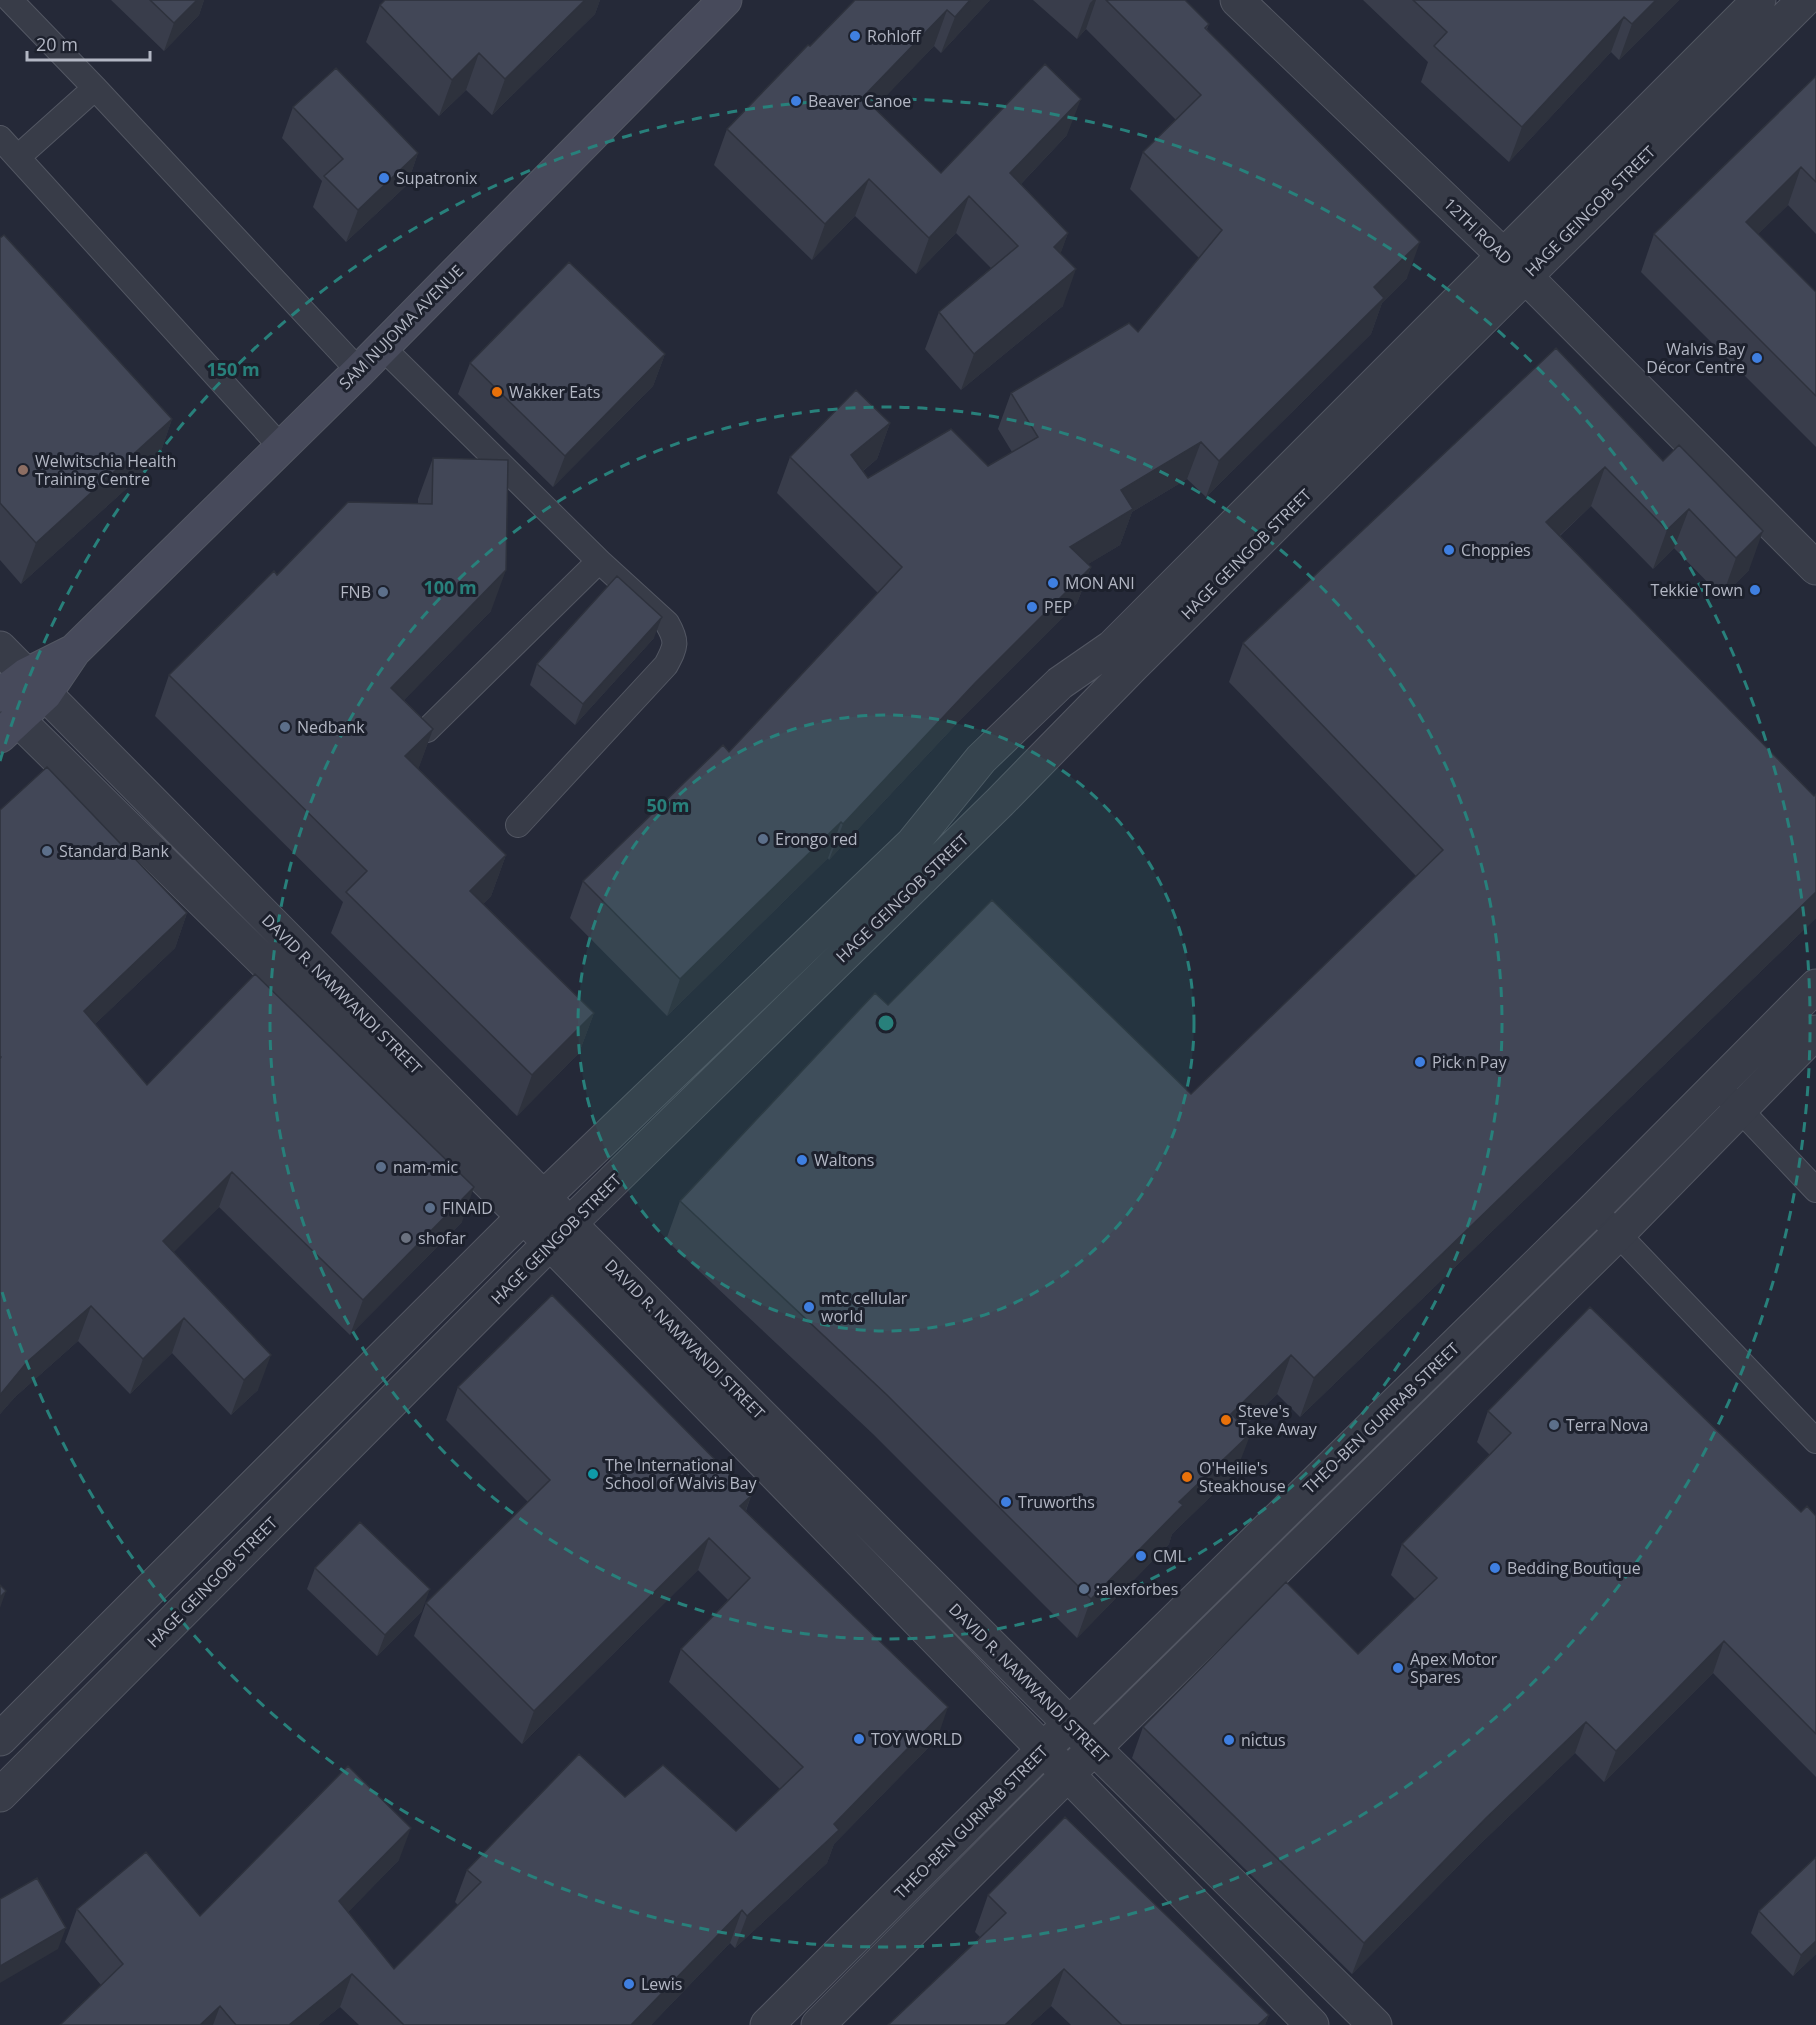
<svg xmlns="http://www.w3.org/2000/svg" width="1816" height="2025" viewBox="0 0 1816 2025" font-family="'Open Sans',sans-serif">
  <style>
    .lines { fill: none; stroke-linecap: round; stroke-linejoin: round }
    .lane-casing { stroke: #535763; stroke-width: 26 }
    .street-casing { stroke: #535763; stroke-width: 35 }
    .secondary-casing { stroke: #535763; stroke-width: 35 }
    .lane { stroke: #383c48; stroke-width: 24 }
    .street { stroke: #383c48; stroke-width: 33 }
    .secondary { stroke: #474a5b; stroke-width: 33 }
    .wall { fill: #393d4b }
    .shaded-wall { fill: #2e323d }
    .building { fill: #424757; stroke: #2e323d; stroke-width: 1.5 }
    .ring { fill: none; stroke: #28807b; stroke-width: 3; stroke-dasharray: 10 8 }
    .shop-dot { fill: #3f7fe0; stroke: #1d212d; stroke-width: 2 }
    .food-dot { fill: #e8710a; stroke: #1d212d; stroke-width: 2 }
    .education-dot { fill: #8d6e63; stroke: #1d212d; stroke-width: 2 }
    .service-dot { fill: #5c6f8a; stroke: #1d212d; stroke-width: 2 }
    .worship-dot { fill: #6b7280; stroke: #1d212d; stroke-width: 2 }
    .culture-dot { fill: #0f9aa8; stroke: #1d212d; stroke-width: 2 }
    .labels { text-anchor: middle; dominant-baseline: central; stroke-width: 6; stroke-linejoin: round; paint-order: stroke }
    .poi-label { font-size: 16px; fill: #b3b7c4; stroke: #1d212d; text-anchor: start }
    .street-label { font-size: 16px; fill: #b3b7c4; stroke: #1d212d }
    .centre { fill: #28807b; stroke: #1d212d; stroke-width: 3 }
    .ring-label { font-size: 18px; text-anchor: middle; font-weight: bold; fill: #28807b; stroke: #1d212d; stroke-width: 6; stroke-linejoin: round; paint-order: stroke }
  </style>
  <rect width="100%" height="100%" fill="#252938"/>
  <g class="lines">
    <defs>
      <path id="lane" d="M10 0 95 88 359 371
        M0 138 281 447
        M18 157 95 88
        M382 347 599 561 427 730
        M518 825 666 665C676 646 678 642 667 623L599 561
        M1729 1098 1816 1190
        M1594 1209 1816 1441"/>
      <path id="street" d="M1237 0 1525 276 1816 568
        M0 648 544 1198 1094 1748 1375 2025
        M0 702 550 1243 1312 2025
        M0 1739 524 1216 912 844 981 759 1060 683 1112 647 1759 0
        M0 1795 550 1243 1000 802 1132 667 1804 0
        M767 2025 1070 1723 1594 1209 1816 986
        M818 2025 1068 1774 1618 1234 1816 1032"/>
      <path id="secondary" d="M0 695 26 675 72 652
        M0 736 45 694 74 651 359 371 725 0"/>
    </defs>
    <!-- lane casing -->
    <use href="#lane" class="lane-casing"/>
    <!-- street casing -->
    <use href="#street" class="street-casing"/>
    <!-- secondary casing -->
    <use href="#secondary" class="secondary-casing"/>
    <!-- lane -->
    <use href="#lane" class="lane"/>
    <!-- street -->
    <use href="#street" class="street"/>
    <!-- secondary -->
    <use href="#secondary" class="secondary"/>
  </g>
  <!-- wall -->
  <path class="wall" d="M111 0H204L199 15 164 51Z
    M385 0H600L595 14 492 115 466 90 439 116 366 42 380 5Z
    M855 0H990L941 53 934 46 874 108 941 173 1067 135 1021 184 1068 233 1060 254 1063 306 961 390 925 349 939 312 991 268 956 233 916 274 855 216 812 260 714 165 727 129 810 46Z
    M1033 0H1185L1209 24 1207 29 1407 278 1382 303 1371 334 1206 497 1187 479 1132 512 1120 545 1088 564 1091 567 1077 603 961 719 829 860 828 858 667 1016 570 918 583 881 729 752 878 593 777 493 790 457 890 423 877 459 863 471 868 478 988 466 1012 452 998 429 1011 393 1138 332 1199 258 1130 189 1143 152 1176 120 1086 29 1077 39Z
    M1363 0H1679L1619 60 1611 52 1509 162 1421 82 1428 62Z
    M1816 76V234L1788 205 1758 234 1816 292V447L1641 272 1654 234Z
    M293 107 418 153 407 185 346 242 313 207 322 181 282 138Z
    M0 238 172 419 158 460 21 584 0 560Z
    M1556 348 1749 570 1722 597 1674 548 1653 569 1591 506 1560 536 1814 796 1816 794V918L1300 1417 1277 1394 1244 1427 1236 1472 1172 1534 1169 1544 1077 1638 873 1434 666 1240 680 1201 888 1005 1191 1094 1416 876 1229 682 1243 643Z
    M665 354 653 386 553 487 458 394 470 363Z
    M433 458 491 611 404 700 433 729 418 769 506 855 491 896 483 904 594 1013 579 1053 517 1116 331 933 343 902 155 716 169 675 277 575 418 503V499Z
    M654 638 575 725 530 685 537 664Z
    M0 810 187 913 175 948 95 1024 147 1085 462 1222 350 1335 219 1207 173 1252 258 1390 231 1415 172 1353 130 1394 78 1341 15 1397 0 1414Z
    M458 1387 751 1496 746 1511 937 1739 834 1844 827 1863 735 1948 730 1943 651 2025H359L340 2007 318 2025H60L101 1985 65 1942 77 1909 200 1916 399 1860 348 1912 394 1969 458 1905 455 1902 467 1870 625 1797 736 1831 780 1789 669 1682 681 1649 728 1600 698 1570 522 1744 414 1636 426 1603 528 1502 446 1420Z
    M1488 1411 1801 1512 1816 1516V1777L1713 1673 1604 1782 1575 1753 1475 1849 1352 1974 1132 1758 1143 1727 1358 1654 1415 1599 1391 1575 1402 1544 1490 1455 1477 1442Z
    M315 1568 422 1611 377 1656 307 1589Z
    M1816 1857V1954L1793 1976 1751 1933 1759 1911Z
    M988 1895 1269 2015 1265 2025H1071L1051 2006 1030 2025H888L980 1937 975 1932Z"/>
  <!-- shaded-wall -->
  <path class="shaded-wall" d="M197 0H204L199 15 164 51 174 23Z
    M585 0H600L595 14 492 115 505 79Z
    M970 0H990L941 53 955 17Z
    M1093 0H1096L1086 29 1077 39 1090 3Z
    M1656 0H1679L1619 60 1632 24Z
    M947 10 934 46 850 134 863 97Z
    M1624 17 1611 52 1509 162 1522 127Z
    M479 53 466 90 439 116 452 80Z
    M1081 99 1067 135 997 209 1010 173Z
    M418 153 407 185 346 242 358 210Z
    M1801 167 1788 205 1732 260 1746 222Z
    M869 179 855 216 812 260 825 224Z
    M969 196 956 233 916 274 929 238Z
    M1068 233 1055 269 1054 247Z
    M1420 242 1407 278 1382 303 1371 334 1206 497 1219 461 1374 287Z
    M1076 269 1063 306 961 390 974 354Z
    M665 354 653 386 553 487 565 456Z
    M172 419 158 460 21 584 36 543Z
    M890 423 877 459 838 491 851 455Z
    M1201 442 1187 479 1132 512 1120 545 1057 583 1070 547 1121 490Z
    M1605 467 1591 506 1532 561 1546 522Z
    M1689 509 1674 548 1653 569 1667 530Z
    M1763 531 1749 570 1722 597 1736 558Z
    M1091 567 1077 603 961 719 829 860 843 824 975 683Z
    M506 570 491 611 376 729 391 688Z
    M662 617 654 638 575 725 583 704Z
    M433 729 418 770 405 756Z
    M841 822 828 858 667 1016 680 979Z
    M506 855 491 896 455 932 470 891Z
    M1816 892V918L1300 1417 1314 1378Z
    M187 913 175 948 72 1046 84 1011Z
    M594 1013 579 1053 517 1116 532 1075Z
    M232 1172 219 1207 150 1276 163 1241Z
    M474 1187 462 1222 350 1335 363 1300Z
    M91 1306 78 1341 15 1397 0 1414V1395L27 1362Z
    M184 1318 172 1353 130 1394 143 1359Z
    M271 1355 258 1390 231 1415 244 1380Z
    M1291 1355 1277 1394 1217 1453 1231 1414Z
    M1251 1433 1236 1472 1172 1534 1169 1544 1077 1638 1091 1599 1179 1502Z
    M751 1496 739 1528 740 1506Z
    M709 1538 698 1570 522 1744 534 1711Z
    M430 1589 422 1611 377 1656 385 1635Z
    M6 1591 0 1608V1597Z
    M1724 1641 1713 1673 1604 1782 1616 1751Z
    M948 1707 937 1739 834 1844 827 1863 735 1948 747 1916 834 1824Z
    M1586 1722 1575 1753 1475 1849 1352 1974 1364 1943 1486 1818Z
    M411 1828 399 1860 327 1934 339 1901Z
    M742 1910 730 1943 651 2025H631Z
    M66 1928 58 1949 0 1983V1966Z
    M1816 1941V1954L1793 1976 1801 1955Z
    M1064 1969 1051 2006 1030 2025H1005Z
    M352 1974 340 2007 318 2025H289Z
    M220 2006 213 2025H200Z
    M1269 2015 1265 2025H1258Z"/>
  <!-- building -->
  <path class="building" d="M150 0H197L174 23Z
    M385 0H585L505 79 479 53 452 80 380 5Z
    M855 0H970L955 17 947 10 863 97 941 173 1045 64 1081 99 1010 173 1068 233 1054 247 1076 269 974 354 939 312 1018 246 969 196 929 238 869 179 825 224 727 129 808 45 810 46Z
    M1106 0H1185L1209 24 1205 28 1420 242 1374 287 1384 298 1219 461 1201 442 1121 490 1133 509 1070 547 1091 567 975 683 843 824 841 822 680 979 583 881 723 745 729 752 902 567 790 457 856 390 890 423 851 455 868 478 951 429 988 466 1038 437 1011 393 1129 323 1138 332 1222 230 1143 152 1201 95Z
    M1413 0H1656L1632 24 1624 17 1522 127 1434 46 1447 32Z
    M336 68 418 153 358 210 324 176 343 159 293 107Z
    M1816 76V182L1801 167 1746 222 1816 292V396L1654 234Z
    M4 235 172 419 36 543 0 503V238Z
    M569 262 665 354 565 456 470 363Z
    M1556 348 1663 461 1679 445 1763 531 1736 558 1689 509 1667 530 1605 467 1546 522 1814 796 1816 794V892L1314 1378 1291 1355 1231 1414 1251 1433 1179 1502 1183 1505 1091 1599 887 1395 680 1201 875 993 888 1005 992 900 1191 1094 1443 850 1243 643Z
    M433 458 508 460 506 570 391 688 433 729 405 756 506 855 470 891 594 1013 532 1075 346 892 367 871 169 675 274 571 277 575 348 502 432 504Z
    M617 576 662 617 583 704 537 664Z
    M47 767 187 913 84 1011 147 1085 255 974 474 1187 363 1300 232 1172 163 1241 271 1355 244 1380 184 1318 143 1359 91 1306 27 1362 0 1395V1059L1 1057 0 1056V810Z
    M552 1295 751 1496 740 1506 948 1707 834 1824 839 1830 747 1916 742 1910 631 2025H404L352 1974 289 2025H236L220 2006 200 2025H60L123 1964 77 1909 146 1852 200 1916 348 1766 411 1828 339 1901 394 1969 481 1882 467 1870 579 1754 625 1797 663 1765 736 1831 803 1767 681 1649 750 1578 709 1538 534 1711 426 1603 550 1480 458 1387Z
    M1590 1307 1801 1512 1807 1506 1816 1516V1734L1724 1641 1616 1751 1586 1722 1486 1818 1364 1943 1143 1727 1286 1582 1358 1654 1437 1578 1402 1544 1511 1433 1488 1411Z
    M360 1522 430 1589 385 1635 315 1568Z
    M0 1585 6 1591 0 1597Z
    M1065 1817 1269 2015 1258 2025H1122L1064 1969 1005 2025H888L1006 1913 988 1895Z
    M1816 1857V1941L1801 1955 1759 1911Z
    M37 1878 66 1928 0 1966V1899Z"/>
  <!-- distance rings -->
  <circle cx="886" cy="1023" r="308" fill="#28807b" fill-opacity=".12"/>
  <g class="ring">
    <circle cx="886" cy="1023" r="308"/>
    <circle cx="886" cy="1023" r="616"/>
    <path d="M0 761A924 924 0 1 1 0 1285"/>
  </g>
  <!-- markers -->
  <g class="shop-dot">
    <circle cx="855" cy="36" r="6"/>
    <circle cx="796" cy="101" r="6"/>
    <circle cx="384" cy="178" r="6"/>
    <circle cx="1757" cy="358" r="6"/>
    <circle cx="1449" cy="550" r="6"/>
    <circle cx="1053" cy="583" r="6"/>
    <circle cx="1755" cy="590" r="6"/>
    <circle cx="1032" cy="607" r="6"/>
    <circle cx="1420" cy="1062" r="6"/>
    <circle cx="802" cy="1160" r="6"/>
    <circle cx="809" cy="1307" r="6"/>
    <circle cx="1006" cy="1502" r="6"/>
    <circle cx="1141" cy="1556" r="6"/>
    <circle cx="1495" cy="1568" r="6"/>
    <circle cx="1398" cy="1668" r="6"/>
    <circle cx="859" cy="1739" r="6"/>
    <circle cx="1229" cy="1740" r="6"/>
    <circle cx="629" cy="1984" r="6"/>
  </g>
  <g class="food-dot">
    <circle cx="497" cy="392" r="6"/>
    <circle cx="1226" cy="1420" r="6"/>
    <circle cx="1187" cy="1477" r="6"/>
  </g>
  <circle class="education-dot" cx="23" cy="470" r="6"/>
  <g class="service-dot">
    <circle cx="383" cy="592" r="6"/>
    <circle cx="285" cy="727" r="6"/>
    <circle cx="763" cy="839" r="6"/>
    <circle cx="47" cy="851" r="6"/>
    <circle cx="381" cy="1167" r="6"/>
    <circle cx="430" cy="1208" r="6"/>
    <circle cx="1554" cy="1425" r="6"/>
    <circle cx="1084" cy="1589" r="6"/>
  </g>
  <circle class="worship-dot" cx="406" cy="1238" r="6"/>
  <circle class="culture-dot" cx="593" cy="1474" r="6"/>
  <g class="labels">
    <!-- poi labels -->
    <g class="poi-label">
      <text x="867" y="36">Rohloff</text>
      <text x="808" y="101">Beaver Canoe</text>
      <text x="396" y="178">Supatronix</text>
      <text x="1745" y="349" text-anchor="end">Walvis Bay<tspan x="1745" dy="18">Décor Centre</tspan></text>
      <text x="509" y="392">Wakker Eats</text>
      <text x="35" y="461">Welwitschia Health<tspan x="35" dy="18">Training Centre</tspan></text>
      <text x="1461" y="550">Choppies</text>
      <text x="1065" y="583">MON ANI</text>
      <text x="1743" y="590" text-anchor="end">Tekkie Town</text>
      <text x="371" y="592" text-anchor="end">FNB</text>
      <text x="1044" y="607">PEP</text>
      <text x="297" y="727">Nedbank</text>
      <text x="775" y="839">Erongo red</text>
      <text x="59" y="851">Standard Bank</text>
      <text x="1432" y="1062">Pick n Pay</text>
      <text x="814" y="1160">Waltons</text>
      <text x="393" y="1167">nam-mic</text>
      <text x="442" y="1208">FINAID</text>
      <text x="418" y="1238">shofar</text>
      <text x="821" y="1298">mtc cellular<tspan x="821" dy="18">world</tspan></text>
      <text x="1238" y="1411">Steve's<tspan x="1238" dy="18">Take Away</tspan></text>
      <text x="1566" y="1425">Terra Nova</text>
      <text x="605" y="1465">The International<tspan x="605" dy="18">School of Walvis Bay</tspan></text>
      <text x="1199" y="1468">O'Heilie's<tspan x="1199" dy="18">Steakhouse</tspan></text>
      <text x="1018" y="1502">Truworths</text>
      <text x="1153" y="1556">CML</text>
      <text x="1507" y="1568">Bedding Boutique</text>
      <text x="1096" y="1589">:alexforbes</text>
      <text x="1410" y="1659">Apex Motor<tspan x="1410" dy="18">Spares</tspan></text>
      <text x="871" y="1739">TOY WORLD</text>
      <text x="1241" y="1740">nictus</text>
      <text x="641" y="1984">Lewis</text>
    </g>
    <!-- street labels -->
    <g class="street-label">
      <text transform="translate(1590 211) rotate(-45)">HAGE GEINGOB STREET</text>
      <text transform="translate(1478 231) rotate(44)">12TH ROAD</text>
      <text transform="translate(401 327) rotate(-45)">SAM NUJOMA AVENUE</text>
      <text transform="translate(1246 554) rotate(-45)">HAGE GEINGOB STREET</text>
      <text transform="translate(902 898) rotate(-44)">HAGE GEINGOB STREET</text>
      <text transform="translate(342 994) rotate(45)">DAVID R. NAMWANDI STREET</text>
      <text transform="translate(556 1239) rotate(-45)">HAGE GEINGOB STREET</text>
      <text transform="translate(685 1339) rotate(45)">DAVID R. NAMWANDI STREET</text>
      <text transform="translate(1381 1418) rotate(-44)">THEO-BEN GURIRAB STREET</text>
      <text transform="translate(212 1582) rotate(-45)">HAGE GEINGOB STREET</text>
      <text transform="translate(1029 1683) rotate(45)">DAVID R. NAMWANDI STREET</text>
      <text transform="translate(971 1822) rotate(-45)">THEO-BEN GURIRAB STREET</text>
    </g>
  </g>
  <circle cx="886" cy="1023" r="9" class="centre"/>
  <g class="ring-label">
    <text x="233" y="376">150 m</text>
    <text x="450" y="594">100 m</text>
    <text x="668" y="812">50 m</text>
  </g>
  <!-- scale -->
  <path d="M27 51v9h123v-9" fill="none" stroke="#b3b7c4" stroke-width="3"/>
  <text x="36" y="51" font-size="18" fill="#b3b7c4" stroke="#1d212d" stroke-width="4.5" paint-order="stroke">20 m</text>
</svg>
